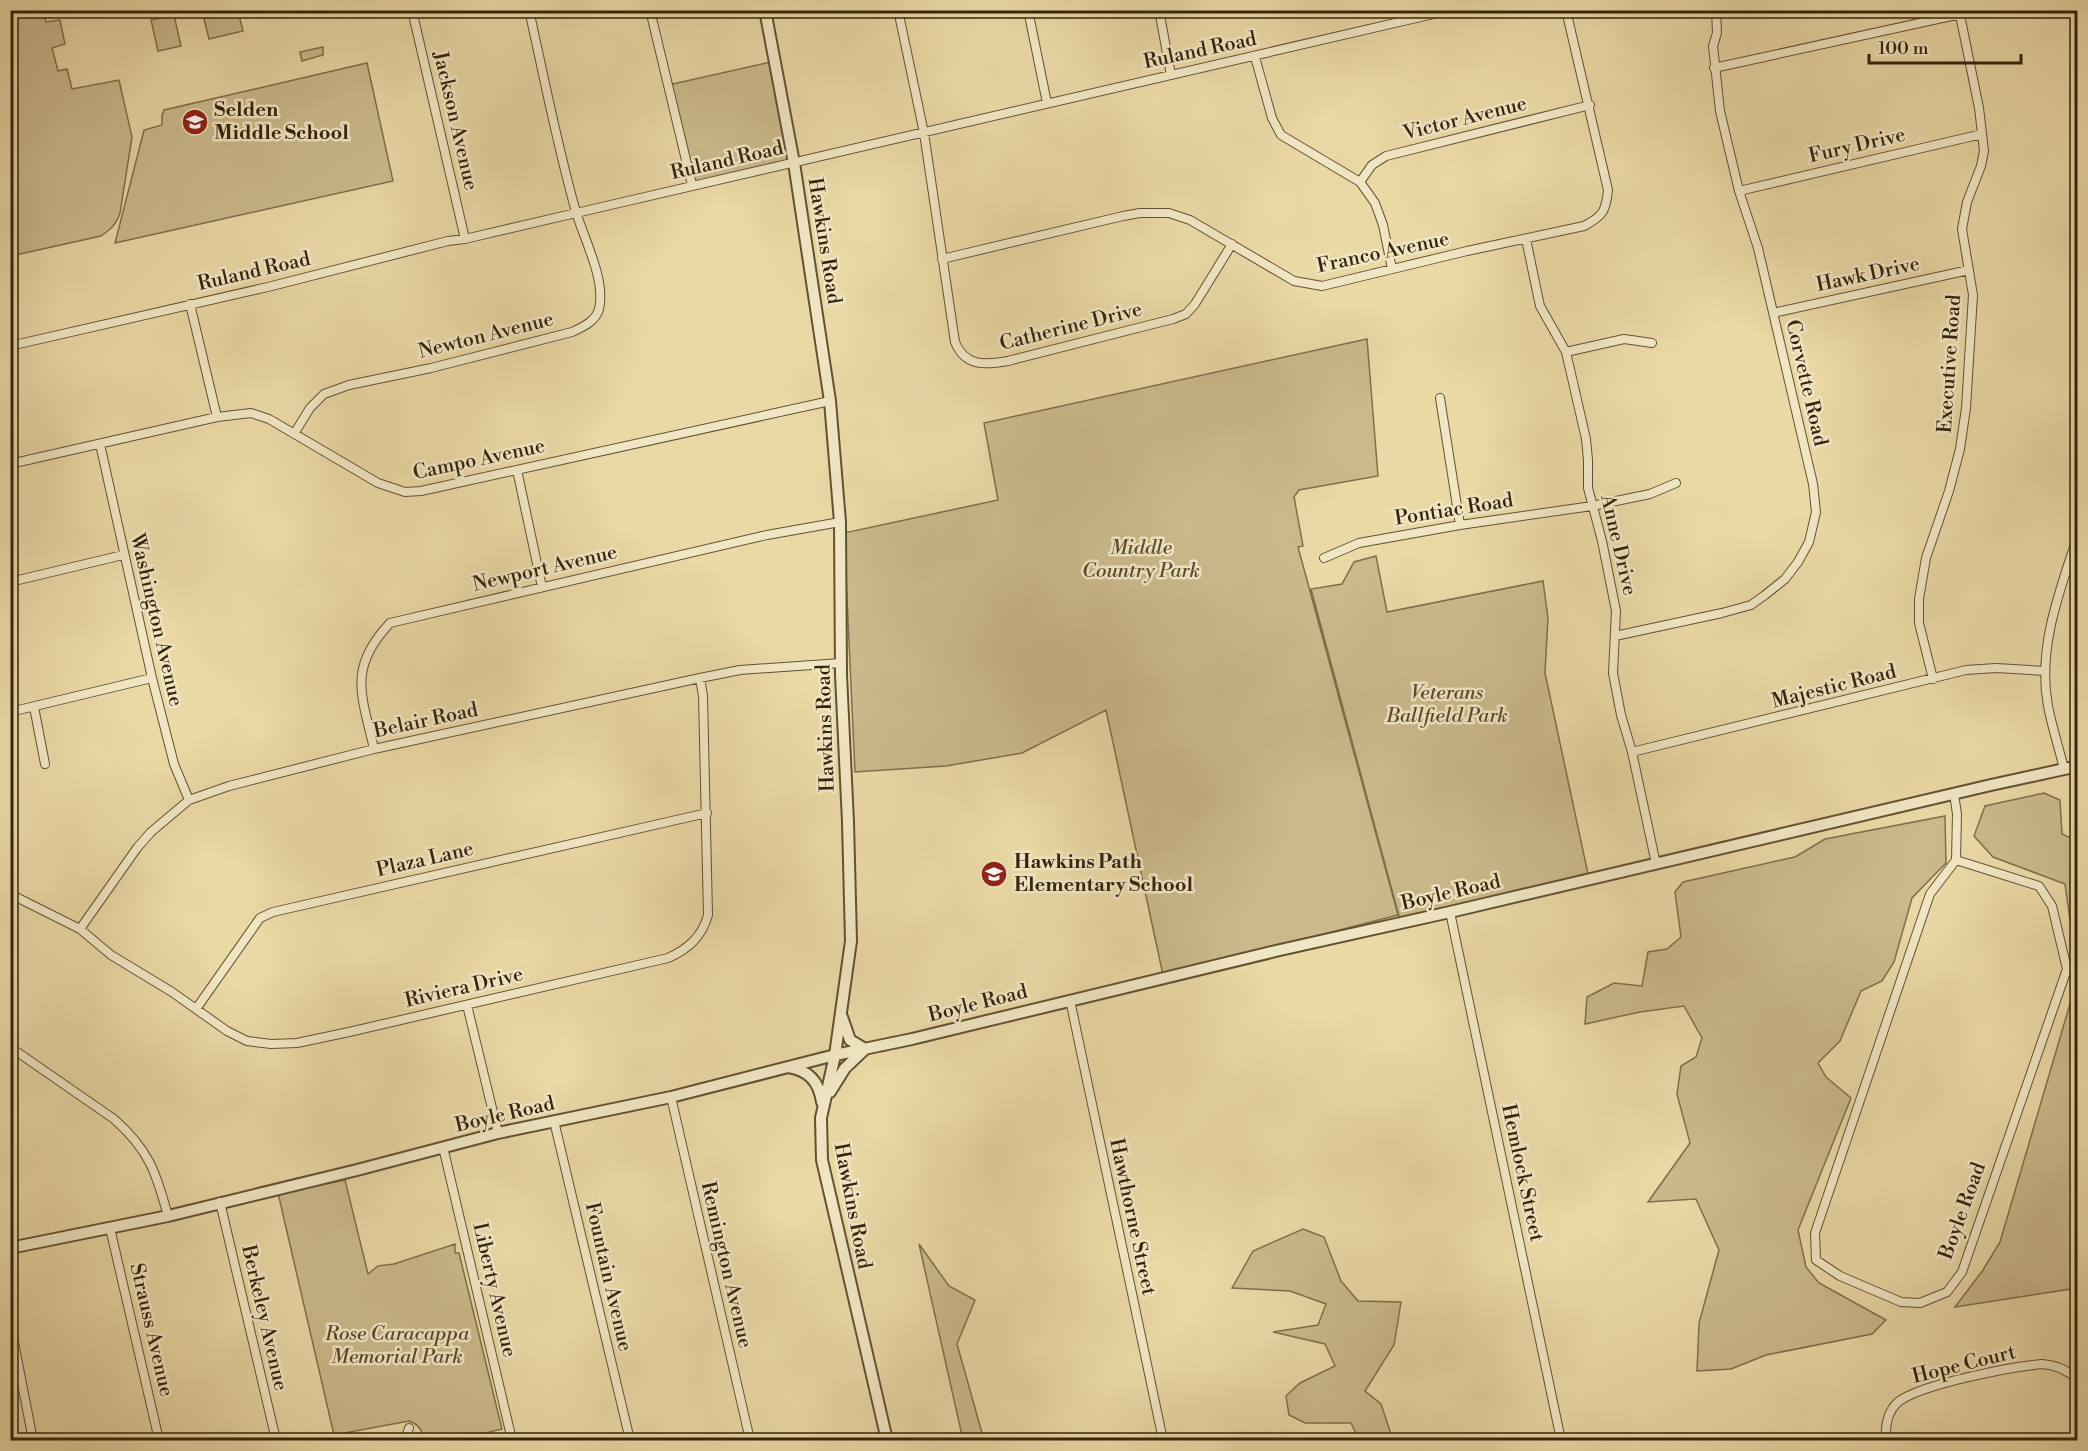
<svg xmlns="http://www.w3.org/2000/svg" width="2088" height="1451" viewBox="0 0 2088 1451" font-family="'Libre Bodoni',serif">
  <style>
    .green { fill: #cbb98b; stroke: #806e4c; stroke-width: 1.5 }
    .lines { fill: none; stroke-linecap: round; stroke-linejoin: round }
    .minor-casing { stroke: #625133; stroke-width: 10 }
    .tertiary-casing { stroke: #625133; stroke-width: 14 }
    .minor { stroke: #f1e6c4; stroke-width: 8 }
    .tertiary { stroke: #f1e6c4; stroke-width: 10 }
    .labels { text-anchor: middle; dominant-baseline: central; stroke-width: 5; stroke-linejoin: round; paint-order: stroke }
    .street-label { font-size: 20px; fill: #35240d; stroke: #f1e6c4 }
    .poi-label { font-size: 20px; font-weight: bold; fill: #35240d; stroke: #f1e6c4; text-anchor: start }
    .park-label { font-size: 20px; font-style: italic; fill: #5a492c; stroke: #f1e6c4 }
  </style>
  <rect width="100%" height="100%" fill="#ead8a5"/>
  <filter id="stains"><feTurbulence type="fractalNoise" baseFrequency=".00333" numOctaves="4"/><feColorMatrix values="0 0 0 0 .2 0 0 0 0 .09 0 0 0 0 .02 0 0 0 .5 -.17"/></filter>
  <radialGradient id="worn" r=".72"><stop offset=".6" stop-color="#630" stop-opacity="0"/><stop offset="1" stop-color="#630" stop-opacity=".3"/></radialGradient>
  <!-- green -->
  <path class="green" d="M10 11H43L46 22 60 20 65 44 52 48 58 71 67 69 72 89 119 80 132 137 120 213C116 225 111 229 101 236L11 256Z
    M202 11H238L243 31 209 39Z
    M174 15 181 46 158 51 151 20Z
    M323 47V55L302 61 300 52Z
    M775 61 794 163 692 185 668 85Z
    M367 63 393 181 115 243 144 130 162 125V115L164 110Z
    M1367 339 1378 476 1299 490 1294 497 1303 546 1298 547 1398 915 1163 975 1106 710 1022 753 946 766 855 772 844 533 998 500 984 423Z
    M1376 556 1387 612 1543 581 1548 618 1545 673 1588 874 1400 920 1311 589 1342 584 1354 562Z
    M2044 793 2060 800 2062 834 2077 841V970L2065 884 1993 857 1974 836 1985 806Z
    M1945 816 1946 863 1912 898 1894 962 1882 981 1861 991 1840 1041 1818 1063 1826 1077 1851 1098 1798 1230 1806 1267 1819 1283 1886 1320 1872 1334 1766 1355 1731 1369 1697 1371 1699 1323 1719 1250 1696 1199 1648 1202 1690 1143 1677 1094 1681 1066 1696 1057 1702 1038 1684 1006 1640 1012 1585 1024 1587 997 1614 983 1642 986 1648 952 1667 949 1681 937 1675 892 1683 882 1795 857 1825 839Z
    M2077 980V1288L1955 1307 1983 1270 2000 1242Z
    M345 1180 368 1274 378 1266 394 1264 455 1244V1253H459L502 1429 457 1440H425C422 1431 419 1424 409 1421L334 1435 278 1193Z
    M1303 1229 1324 1237 1341 1281 1358 1301 1401 1302 1394 1345 1365 1391 1381 1404 1393 1440H1359L1351 1423H1305L1289 1415 1286 1396 1300 1383 1335 1366 1325 1344 1273 1332 1318 1325 1326 1304 1290 1291 1232 1288 1253 1251Z
    M919 1244 949 1286 975 1300 957 1344 984 1440H963Z"/>
  <g class="lines">
    <defs>
      <path id="minor" d="M412 10 465 239
        M650 10 692 185
        M898 10 924 133 955 342C965 367 985 365 1008 361L1173 319 1186 314 1195 304 1232 244
        M1028 10 1047 103
        M1159 10 1171 75
        M1255 57 1272 118 1281 135 1360 182 1375 203 1383 225 1392 269
        M1714 68 1979 10
        M1360 182 1372 165 1386 156 1590 105
        M1739 191 1982 134
        M1526 239 1540 306 1566 352 1586 439 1588 460V488L1602 541 1616 611 1613 673 1621 715 1632 752 1656 864
        M942 259 1123 216 1140 213H1169L1190 220 1294 281 1322 286 1467 251 1584 226C1603 216 1606 211 1608 190L1566 10
        M190 304 217 417
        M1773 313 1969 270
        M10 346 268 287 448 241 465 239 576 213 1451 10
        M1566 352 1624 339 1652 343
        M1440 398 1460 525
        M294 434 310 408 324 394 349 385 431 368 572 332C583 327 596 321 599 309 606 280 584 239 576 212 557 145 544 77 529 10
        M100 444 152 678 174 764 189 800
        M10 464 217 417 251 413 269 419 378 483 405 492 421 491 830 401
        M517 470 542 587
        M1324 558 1359 543 1460 525 1592 506 1650 494 1676 483
        M10 582 123 555
        M1615 636 1722 613 1751 605 1765 595 1785 579 1798 562 1809 542 1816 512 1813 484 1758 248 1739 191 1720 111 1713 46 1717 33 1716 10
        M1933 679 1919 623V599L1926 558 1949 491 1960 449 1966 408 1973 295 1962 229 1967 202 1981 166 1984 151 1979 108 1960 15
        M34 707 45 764
        M10 712 152 678
        M374 749C362 695 347 669 390 623L767 535 840 522
        M1632 752 1966 670 1996 668 2045 671
        M2064 769C2059 748 2052 727 2048 706 2037 648 2060 590 2078 535
        M1954 794 1957 814 1956 860 1930 894 1815 1233 1816 1260 1840 1276 1901 1302 1920 1303 1947 1292 1962 1272 2067 969 2052 906 2039 886 1956 860
        M10 894 80 929 111 955 172 992 227 1031 247 1041 271 1044 297 1043 349 1032 668 958C688 949 702 937 708 915L703 696 700 678
        M1450 912 1561 1440
        M80 929 137 848 151 832 189 800 229 786 374 749 700 678 740 670 841 663
        M1070 1000 1163 1440
        M467 1005 498 1133
        M196 1009 260 918 273 912 707 813
        M10 1047 114 1119C149 1150 156 1172 168 1216
        M671 1097 750 1440
        M554 1121 630 1440
        M443 1147 512 1440
        M220 1202 276 1440
        M110 1228 159 1440
        M10 1322 33 1440
        M405 1440 409 1428
        M1886 1440C1885 1426 1887 1412 1898 1402 1921 1384 2011 1367 2042 1364 2056 1365 2068 1370 2078 1380"/>
      <path id="tertiary" d="M765 10 794 163 830 401 840 522 841 675 848 822 851 941 835 1055 821 1118 822 1160 887 1440
        M788 1067C808 1070 819 1081 822 1102
        M830 1092 845 1068 865 1049 850 1040 842 1017
        M10 1248 168 1216 357 1170 498 1133 671 1097 835 1055 912 1039 1280 950 1450 912 1991 785 2078 766"/>
    </defs>
    <!-- minor casing -->
    <use href="#minor" class="minor-casing"/>
    <!-- tertiary casing -->
    <use href="#tertiary" class="tertiary-casing"/>
    <!-- minor -->
    <use href="#minor" class="minor"/>
    <!-- tertiary -->
    <use href="#tertiary" class="tertiary"/>
  </g>
  <!-- icons -->
  <defs>
    <symbol id="school-disc" viewBox="-11 -11 22 22"><circle r="9.5" fill="#8f2418" stroke="#f1e6c4"/><path d="M0-5L7-2L0 1L-7-2ZM-4 1L0 2.5L4 1V4Q0 6-4 4Z" fill="#fff"/></symbol>
  </defs>
  <g fill-rule="evenodd">
    <use href="#school-disc" x="180" y="107" width="30" height="30"/>
    <use href="#school-disc" x="979" y="859" width="30" height="30"/>
  </g>
  <g class="labels">
    <!-- street labels -->
    <g class="street-label">
      <text transform="translate(1200 51) rotate(-12)">Ruland Road</text>
      <text transform="translate(1465 119) rotate(-14)">Victor Avenue</text>
      <text transform="translate(455 121) rotate(77)">Jackson Avenue</text>
      <text transform="translate(1857 146) rotate(-13)">Fury Drive</text>
      <text transform="translate(727 161) rotate(-13)">Ruland Road</text>
      <text transform="translate(824 241) rotate(81)">Hawkins Road</text>
      <text transform="translate(1383 253) rotate(-12)">Franco Avenue</text>
      <text transform="translate(254 272) rotate(-13)">Ruland Road</text>
      <text transform="translate(1868 275) rotate(-12)">Hawk Drive</text>
      <text transform="translate(1071 327) rotate(-14)">Catherine Drive</text>
      <text transform="translate(486 336) rotate(-14)">Newton Avenue</text>
      <text transform="translate(1950 364) rotate(-86)">Executive Road</text>
      <text transform="translate(1806 383) rotate(77)">Corvette Road</text>
      <text transform="translate(479 460) rotate(-12)">Campo Avenue</text>
      <text transform="translate(1454 510) rotate(-9)">Pontiac Road</text>
      <text transform="translate(1618 545) rotate(77)">Anne Drive</text>
      <text transform="translate(545 569) rotate(-13)">Newport Avenue</text>
      <text transform="translate(156 620) rotate(77)">Washington Avenue</text>
      <text transform="translate(1834 687) rotate(-14)">Majestic Road</text>
      <text transform="translate(426 721) rotate(-12)">Belair Road</text>
      <text transform="translate(826 728) rotate(-92)">Hawkins Road</text>
      <text transform="translate(425 860) rotate(-13)">Plaza Lane</text>
      <text transform="translate(1451 893) rotate(-13)">Boyle Road</text>
      <text transform="translate(464 988) rotate(-13)">Riviera Drive</text>
      <text transform="translate(978 1004) rotate(-14)">Boyle Road</text>
      <text transform="translate(505 1115) rotate(-13)">Boyle Road</text>
      <text transform="translate(1522 1173) rotate(78)">Hemlock Street</text>
      <text transform="translate(852 1206) rotate(79)">Hawkins Road</text>
      <text transform="translate(1963 1211) rotate(-70)">Boyle Road</text>
      <text transform="translate(1132 1217) rotate(78)">Hawthorne Street</text>
      <text transform="translate(726 1265) rotate(77)">Remington Avenue</text>
      <text transform="translate(608 1277) rotate(77)">Fountain Avenue</text>
      <text transform="translate(494 1290) rotate(77)">Liberty Avenue</text>
      <text transform="translate(264 1318) rotate(77)">Berkeley Avenue</text>
      <text transform="translate(151 1330) rotate(77)">Strauss Avenue</text>
      <text transform="translate(1964 1365) rotate(-14)">Hope Court</text>
    </g>
    <!-- poi labels -->
    <g class="poi-label">
      <text x="214" y="110">Selden<tspan x="214" dy="23">Middle School</tspan></text>
      <text x="1014" y="862">Hawkins Path<tspan x="1014" dy="23">Elementary School</tspan></text>
    </g>
    <!-- park labels -->
    <g class="park-label">
      <text x="1141" y="548">Middle<tspan x="1141" dy="23">Country Park</tspan></text>
      <text x="1447" y="693">Veterans<tspan x="1447" dy="23">Ballfield Park</tspan></text>
      <text x="397" y="1334">Rose Caracappa<tspan x="397" dy="23">Memorial Park</tspan></text>
    </g>
  </g>
  <!-- margin -->
  <rect width="2088" height="1451" fill="none" stroke="#ead8a5" stroke-width="36"/>
  <rect x="12" y="12" width="2064" height="1427" fill="none" stroke="#35240d" stroke-width="3"/>
  <rect x="18" y="18" width="2052" height="1415" fill="none" stroke="#35240d" stroke-width="1.5"/>
  <!-- scale -->
  <path d="M1869 54v9h152v-9" fill="none" stroke="#35240d" stroke-width="3"/>
  <text x="1878" y="54" font-size="18" fill="#35240d" stroke="#f1e6c4" stroke-width="4.5" paint-order="stroke">100 m</text>
  <rect width="100%" height="100%" filter="url(#stains)"/>
  <rect width="100%" height="100%" fill="url(#worn)"/>
</svg>
